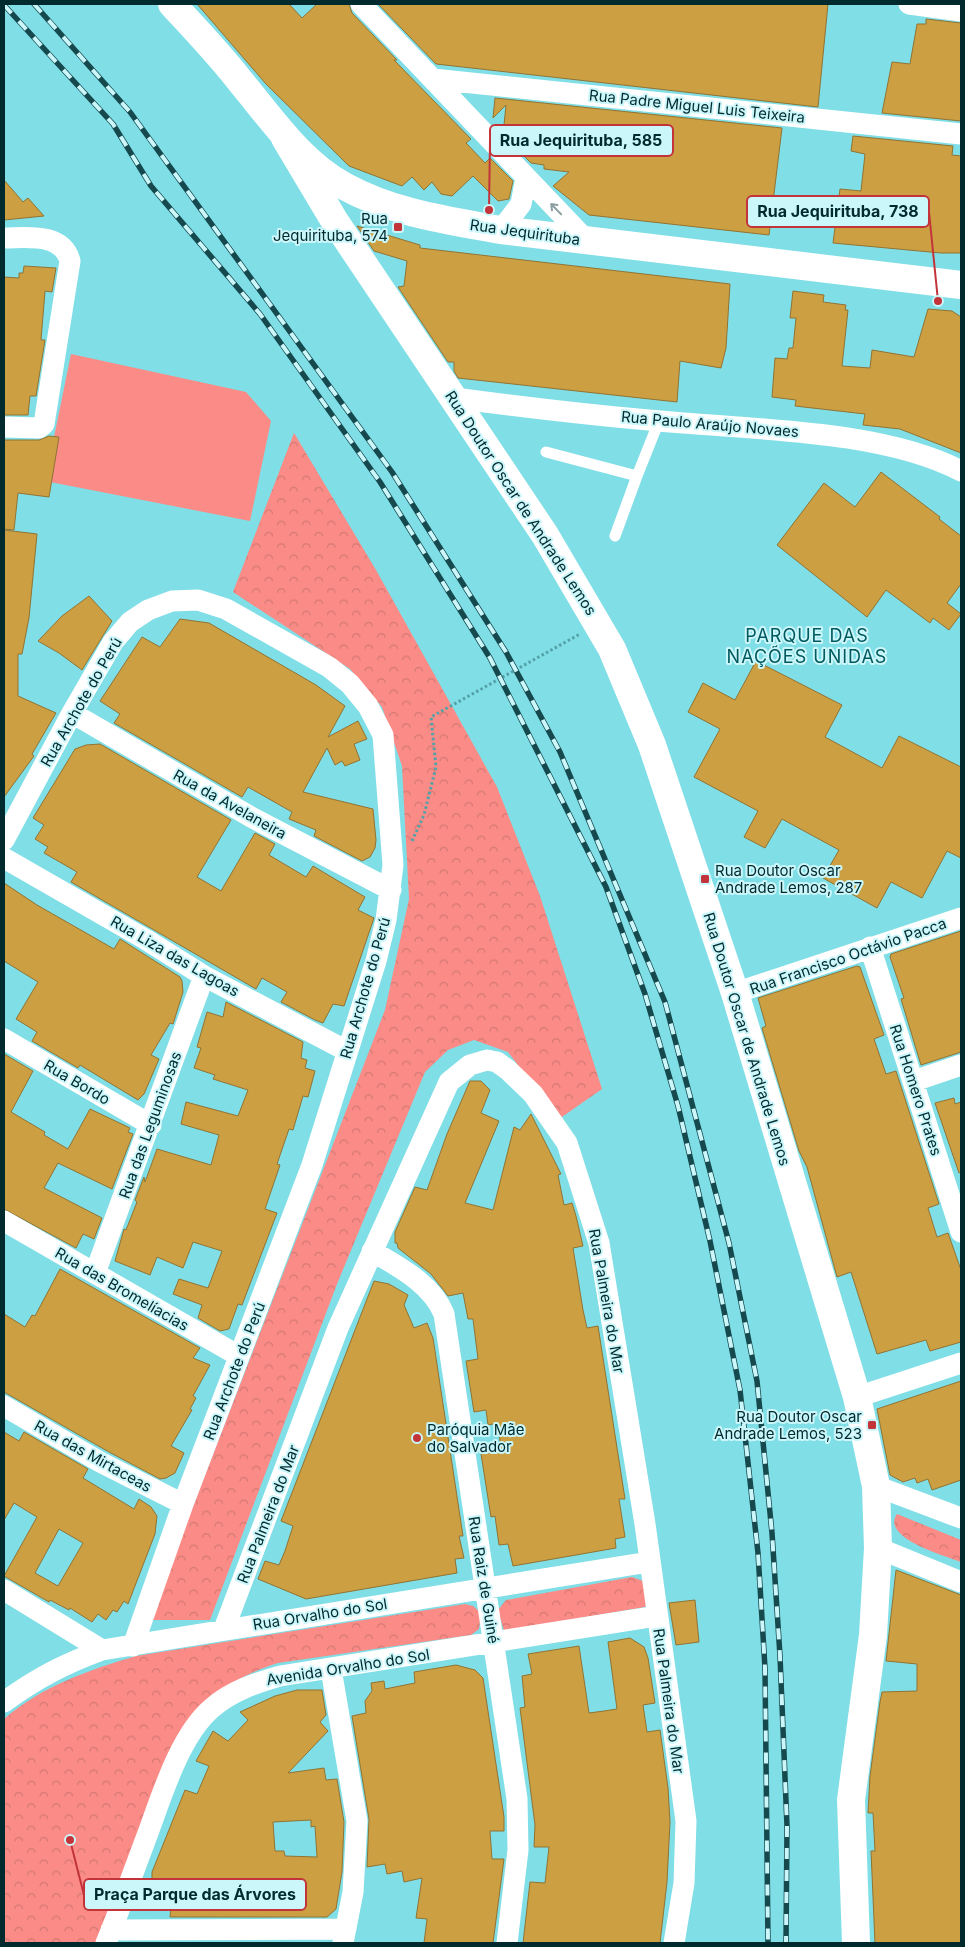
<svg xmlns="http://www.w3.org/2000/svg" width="965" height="1947" viewBox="0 0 965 1947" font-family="Inter,sans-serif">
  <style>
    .grass { fill: #fa8b86 }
    .park { fill: url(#park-crowns) }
    .building { fill: #cca042; stroke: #917333; fill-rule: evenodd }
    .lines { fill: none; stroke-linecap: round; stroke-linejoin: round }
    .path { stroke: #54a1a7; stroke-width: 3; stroke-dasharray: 2.5 2.5; stroke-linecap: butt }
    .service { stroke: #fff; stroke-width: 11 }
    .minor { stroke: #fff; stroke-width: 21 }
    .tertiary { stroke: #fff; stroke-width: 28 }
    .rail-casing { stroke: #16494e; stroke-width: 5.5 }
    .rail { stroke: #cbf6fa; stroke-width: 4; stroke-dasharray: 11; stroke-linecap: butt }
    .oneway { stroke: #8c9fa1 }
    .poi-dot { fill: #c3333a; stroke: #cbf6fa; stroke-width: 2 }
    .labels { text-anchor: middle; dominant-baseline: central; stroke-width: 4; stroke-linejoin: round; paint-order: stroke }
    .street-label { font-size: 15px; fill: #002a2e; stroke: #cbf6fa }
    .poi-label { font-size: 15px; fill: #002a2e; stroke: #cbf6fa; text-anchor: end }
    .quarter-label { font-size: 18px; letter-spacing: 1px; fill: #00595f; stroke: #cbf6fa }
    .leader { fill: none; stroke: #c3333a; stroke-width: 2 }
    .callout-dot { fill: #c3333a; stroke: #cbf6fa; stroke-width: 2 }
    .callout { fill: #cbf6fa; stroke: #c3333a; stroke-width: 2 }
    .callout-label { font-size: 16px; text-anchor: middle; font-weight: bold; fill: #002a2e }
  </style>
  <defs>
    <pattern id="park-crowns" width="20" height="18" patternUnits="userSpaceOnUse" patternTransform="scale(1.25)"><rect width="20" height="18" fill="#fa8b86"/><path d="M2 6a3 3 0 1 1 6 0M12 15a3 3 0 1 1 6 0" fill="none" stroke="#d47874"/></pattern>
  </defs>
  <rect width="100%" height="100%" fill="#80dee6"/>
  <!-- grass -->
  <path class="grass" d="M71 354 246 392 271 421 250 521 45 481Z"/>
  <!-- park -->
  <path class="park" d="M294 433 376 570 497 787 540 896 602 1089 559 1119 508 1052 474 1040 448 1050 425 1072 337 1284 210 1620H149L385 1010 409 899 402 766 382 707 350 669 233 592Z
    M897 1514 961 1540V1562C946 1556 880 1538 897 1514Z
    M632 1577 643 1581 648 1602 645 1607 504 1631 498 1610 506 1600Z
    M465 1604 473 1606 481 1613 479 1629 471 1635 278 1663C252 1671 232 1682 210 1697L96 1943H4V1719C42 1686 89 1670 136 1656Z"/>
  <!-- building -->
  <path class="building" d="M197 4H289L302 18 317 4H349L352 13 397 60H394L471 139 466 143 485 163 490 158 513 181 509 199 498 201 473 176 452 196 441 194 432 182 424 190 412 177 402 186 349 166 266 84Z
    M378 4H828L818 107 436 64Z
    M926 19 961 23V121L882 113 892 62 910 64 917 24H926Z
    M495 98 782 128 769 235 589 215 553 186 569 172 544 169V165L531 163 503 135 506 105 493 118Z
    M853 136 953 146 952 155 961 156V253H941L833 243 840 189 861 191 865 154 851 151Z
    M4 180 23 202 28 198 44 216 4 220Z
    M357 226 420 245V248L730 284 726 348 721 368 680 361 677 402 458 378 454 371V362H448L398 287 404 286 407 261 374 251Z
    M24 266 56 268 52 292 45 291 41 340H45L36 396H30L28 415H4V277L19 278V273H23Z
    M793 291 824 295 823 302 846 305 845 310H848L842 366 870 368 872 350 914 357 928 309 952 311 961 317V453L900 429 863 425 865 414 795 406 796 400 772 397 775 358 787 359 789 348H793L796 318H790Z
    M49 436 59 437 49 497 18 493 14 530 4 529V440H39Z
    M881 472 940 517 939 519 961 536V584L947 603 961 614 949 630 933 618 930 623 886 590 867 617 777 545 824 483 855 507Z
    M4 530 37 534 29 618 22 654H18V696L56 713 32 754 34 756 4 797Z
    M89 596 112 621 82 670 59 653 38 641 62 616Z
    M180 619 209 623 316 685 345 706 328 737 358 721 367 739 354 744 360 760 345 766 342 761 335 765 327 748 303 792 373 809 376 840 375 848 370 857 362 861 314 836 316 830 289 819 292 812 248 787 242 797 114 723 120 714 100 701 142 637 160 647Z
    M756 661 842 705 825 737 882 768 899 736 961 767V858L947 851 922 898 891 882 877 908 823 878 839 850 782 819 765 848 744 837 758 811 694 777 720 729 688 712 703 683 735 700Z
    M100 744 231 820 197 877 221 891 255 833 275 844 269 855 306 877 313 866 365 897 358 910 374 918 344 1006 333 1004 323 1023 315 1020 281 1002 287 992 262 978 256 989 71 882 77 872 44 853 48 847 35 839 44 825 33 818 75 749 86 745Z
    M4 883 37 905 114 949 120 939 180 977 182 981 183 992 173 1024 170 1023 151 1055 159 1059 144 1094 138 1100 80 1065 78 1068 32 1041 37 1032 16 1019 38 982 4 961Z
    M961 931V1052L921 1065 901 999 904 998 890 957 891 954Z
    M857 966 860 967 884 1035 874 1039 886 1074 896 1071 939 1204 928 1208 937 1237 948 1233 961 1270V1342L930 1351 926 1340 877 1354 851 1272 837 1277 807 1167 799 1151 762 1028 766 1026 758 998Z
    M226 1002 303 1042 301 1058 307 1060 305 1068 315 1071 308 1097 303 1096 293 1130 289 1129 277 1164 280 1165 265 1209 277 1213 242 1305 238 1304 229 1329 220 1331 198 1318 202 1305 173 1294 179 1279 208 1288 222 1251 193 1242 183 1268 157 1257 150 1275 115 1261 124 1229 126 1230 137 1202 135 1200 144 1177 145 1182 157 1149 211 1165 219 1135 181 1124 186 1102 238 1116 248 1090 213 1079 215 1075 194 1068 201 1048 197 1047 207 1012 223 1017Z
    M4 1054 33 1071 11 1112 45 1132 44 1135 68 1149 90 1109 130 1128 128 1132 133 1134 112 1189 58 1163 44 1188 102 1218 94 1239 83 1234 76 1248 4 1209Z
    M470 1081H481L490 1090 481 1113 499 1121 465 1203 493 1210 514 1127 520 1130 531 1114 561 1174 558 1175 564 1205 572 1203 576 1216 583 1246 573 1248 583 1310 587 1328 598 1326 625 1499H619L625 1537 615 1539 616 1548 513 1566 508 1544 499 1545 495 1516 491 1517 481 1454 501 1451 498 1423 488 1425 486 1410 474 1412 466 1361 478 1359 473 1319H468L463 1293 448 1296 431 1274 398 1248 397 1243H395V1232L415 1187 427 1190 447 1134Z
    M954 1098 955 1104 961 1102V1172L959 1173 935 1103Z
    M60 1269 200 1348 193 1358 210 1365 193 1396 196 1398 190 1409 192 1410 171 1446 184 1453 175 1473 166 1478 160 1479 109 1452 4 1392V1314L25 1327 32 1315 35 1316Z
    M374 1281 389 1284 408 1295 404 1305 414 1328 427 1323 433 1338 463 1536H459L464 1558 455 1559 457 1573 306 1599 258 1579 265 1561 279 1565 285 1551 293 1526 281 1521Z
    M961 1381V1480L932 1490 928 1479 917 1483 915 1478 903 1482 890 1475 877 1409Z
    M4 1432 19 1441 24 1432 88 1469 83 1478 134 1509 139 1499 151 1507 157 1516 155 1534 128 1604 124 1601 117 1612 113 1610 106 1620 98 1614 92 1622 70 1608 69 1610 50 1600 49 1602 4 1576 37 1517 14 1503 4 1520ZM59 1529 83 1543 58 1586 35 1573Z
    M896 1570 961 1595V1943H875L871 1851H875L873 1813H868L870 1776 880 1702 882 1692 917 1691V1664L886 1661Z
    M695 1600 699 1642 676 1645 669 1603Z
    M630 1638 644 1647 648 1658 655 1703 643 1705 647 1732 660 1730 668 1788 670 1822 667 1882 660 1943H523L530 1882 545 1883 549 1847H534L535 1825 520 1708 525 1707 522 1676 532 1674 528 1654 579 1646 589 1713 604 1711 617 1709 608 1642Z
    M456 1665 475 1670 483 1678 504 1817V1831H490L492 1859H504L493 1943H424L427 1919 416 1918 422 1878 404 1882 402 1871 387 1874 385 1864 367 1867 369 1819 352 1716 366 1713 365 1701 372 1691 371 1683 384 1681 385 1689 415 1683 414 1672Z
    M297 1690H322L326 1715 320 1722 328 1731 288 1773 324 1768 326 1780 337 1779 344 1822 342 1872 336 1909 327 1917H170L171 1907 152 1906V1872L185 1790 197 1794 209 1766 196 1761 213 1731 228 1741 248 1720 240 1712 275 1696ZM311 1820V1827L315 1826 317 1857 285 1856 284 1851H275L273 1822Z"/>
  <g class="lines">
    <!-- path -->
    <path class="path" d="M412 841 424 815 436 767 431 717 580 634"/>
    <!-- service -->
    <path class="service" d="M546 452 637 476 659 421
      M615 536 637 476"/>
    <!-- minor -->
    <path class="minor" d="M361 4 587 241
      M909 4 961 11
      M433 79 961 134
      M501 230 521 204 526 177
      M4 238C27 238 62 232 70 261L44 424 39 428 4 427
      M454 398C530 408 607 417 683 423 768 430 886 432 961 471
      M72 713 251 817 391 890
      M4 840 72 713 113 642 130 622 148 610 172 601 198 600 226 609 329 667 350 684 368 706 383 735 393 865 386 920 376 961 312 1165 183 1504 133 1646
      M4 858 145 939 204 976 347 1051
      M870 947 961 1232
      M735 993 961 918
      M4 1039 151 1125
      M914 1081 961 1065
      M4 1221 239 1356
      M372 1251C399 1267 432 1284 444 1314L517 1799 518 1850 507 1943
      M95 1273 204 976
      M857 1397 961 1363
      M4 1406 100 1462 183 1504
      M876 1486 961 1518
      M878 1548 961 1582
      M4 1590 102 1650
      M224 1629 338 1328 449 1082 470 1065 487 1060 497 1062 508 1070 533 1094 567 1143 599 1243 645 1524 686 1821 684 1883 674 1943
      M331 1669 357 1821 353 1892 343 1943
      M4 1702C37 1678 64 1664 102 1650L649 1562
      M111 1930 346 1929
      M106 1943C121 1907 134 1870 148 1833 162 1795 180 1735 212 1708 231 1691 256 1683 280 1676L657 1616"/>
    <!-- tertiary -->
    <path class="tertiary" d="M172 4C195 29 219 54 240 81 271 118 300 162 344 186 393 213 446 220 501 230L961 285
      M285 138 334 220 545 535 612 649 652 745 735 993 857 1397 876 1486 878 1548 873 1635 851 1800 856 1943"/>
    <defs>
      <path id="rail" d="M34 4 130 112 392 472 506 652 560 752 665 1002 729 1243 757 1381 772 1533 780 1656 787 1826 786 1943
        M4 5 113 124 151 186 260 314 380 482 490 658 606 887 645 994 678 1106 710 1241 740 1390 758 1553 765 1668 768 1943"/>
    </defs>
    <!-- rail casing -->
    <use href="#rail" class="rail-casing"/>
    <!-- rail -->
    <use href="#rail" class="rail"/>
  </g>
  <!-- one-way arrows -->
  <defs><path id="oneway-shaft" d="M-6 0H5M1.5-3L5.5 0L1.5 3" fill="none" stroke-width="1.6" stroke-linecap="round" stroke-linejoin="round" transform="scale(1.25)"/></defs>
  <use class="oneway" href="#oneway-shaft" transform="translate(556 209) rotate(-134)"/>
  <!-- markers -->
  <g class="poi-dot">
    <rect x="393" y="222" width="10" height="10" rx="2.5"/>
    <rect x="700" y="874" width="10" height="10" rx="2.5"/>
    <rect x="867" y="1420" width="10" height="10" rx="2.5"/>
    <circle cx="417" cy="1438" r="5"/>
  </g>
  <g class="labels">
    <!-- street labels -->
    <g class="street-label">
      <text transform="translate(697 106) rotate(6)">Rua Padre Miguel Luis Teixeira</text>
      <text transform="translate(525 232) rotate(8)">Rua Jequirituba</text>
      <text transform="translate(710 424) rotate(5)">Rua Paulo Araújo Novaes</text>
      <text transform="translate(521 503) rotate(57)">Rua Doutor Oscar de Andrade Lemos</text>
      <text transform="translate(81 702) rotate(-60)">Rua Archote do Perú</text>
      <text transform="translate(230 804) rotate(29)">Rua da Avelaneira</text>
      <text transform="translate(175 956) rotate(30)">Rua Liza das Lagoas</text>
      <text transform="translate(848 956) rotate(-19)">Rua Francisco Octávio Pacca</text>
      <text transform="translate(365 988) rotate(-74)">Rua Archote do Perú</text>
      <text transform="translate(747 1039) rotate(73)">Rua Doutor Oscar de Andrade Lemos</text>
      <text transform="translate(77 1082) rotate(30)">Rua Bordo</text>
      <text transform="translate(916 1090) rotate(72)">Rua Homero Prates</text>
      <text transform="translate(150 1125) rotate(-70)">Rua das Leguminosas</text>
      <text transform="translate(122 1289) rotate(30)">Rua das Bromelíacias</text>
      <text transform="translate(607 1301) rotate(80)">Rua Palmeira do Mar</text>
      <text transform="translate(234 1371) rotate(-69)">Rua Archote do Perú</text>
      <text transform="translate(93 1456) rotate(29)">Rua das Mirtaceas</text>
      <text transform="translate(268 1514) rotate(-69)">Rua Palmeira do Mar</text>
      <text transform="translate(484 1580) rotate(81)">Rua Raiz de Guiné</text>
      <text transform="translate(320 1614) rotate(-9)">Rua Orvalho do Sol</text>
      <text transform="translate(348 1667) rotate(-9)">Avenida Orvalho do Sol</text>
      <text transform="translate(669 1701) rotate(82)">Rua Palmeira do Mar</text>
    </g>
    <!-- poi labels -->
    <g class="poi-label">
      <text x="388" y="218">Rua<tspan x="388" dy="17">Jequirituba, 574</tspan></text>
      <text x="715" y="870" text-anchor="start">Rua Doutor Oscar<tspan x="715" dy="17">Andrade Lemos, 287</tspan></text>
      <text x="862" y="1416">Rua Doutor Oscar<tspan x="862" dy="17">Andrade Lemos, 523</tspan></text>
      <text x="427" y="1429" text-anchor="start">Paróquia Mãe<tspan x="427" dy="17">do Salvador</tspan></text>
    </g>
    <!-- quarter labels -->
    <g class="quarter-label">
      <text x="807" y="635">PARQUE DAS<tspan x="807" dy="21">NAÇÕES UNIDAS</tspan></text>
    </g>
  </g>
  <!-- callouts -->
  <path class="leader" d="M489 210L490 140M938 301L929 212M70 1840L84 1895"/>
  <g class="callout-dot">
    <circle cx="489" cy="210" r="5"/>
    <circle cx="938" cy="301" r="5"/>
    <circle cx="70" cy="1840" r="5"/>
  </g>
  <g class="callout">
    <rect x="490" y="125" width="183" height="31" rx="5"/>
    <rect x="747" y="196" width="182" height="31" rx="5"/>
    <rect x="84" y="1879" width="222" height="31" rx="5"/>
  </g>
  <g class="callout-label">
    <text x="581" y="146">Rua Jequirituba, 585</text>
    <text x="838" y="217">Rua Jequirituba, 738</text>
    <text x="195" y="1900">Praça Parque das Árvores</text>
  </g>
  <!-- border -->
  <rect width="965" height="1947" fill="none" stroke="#002a2e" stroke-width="10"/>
</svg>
